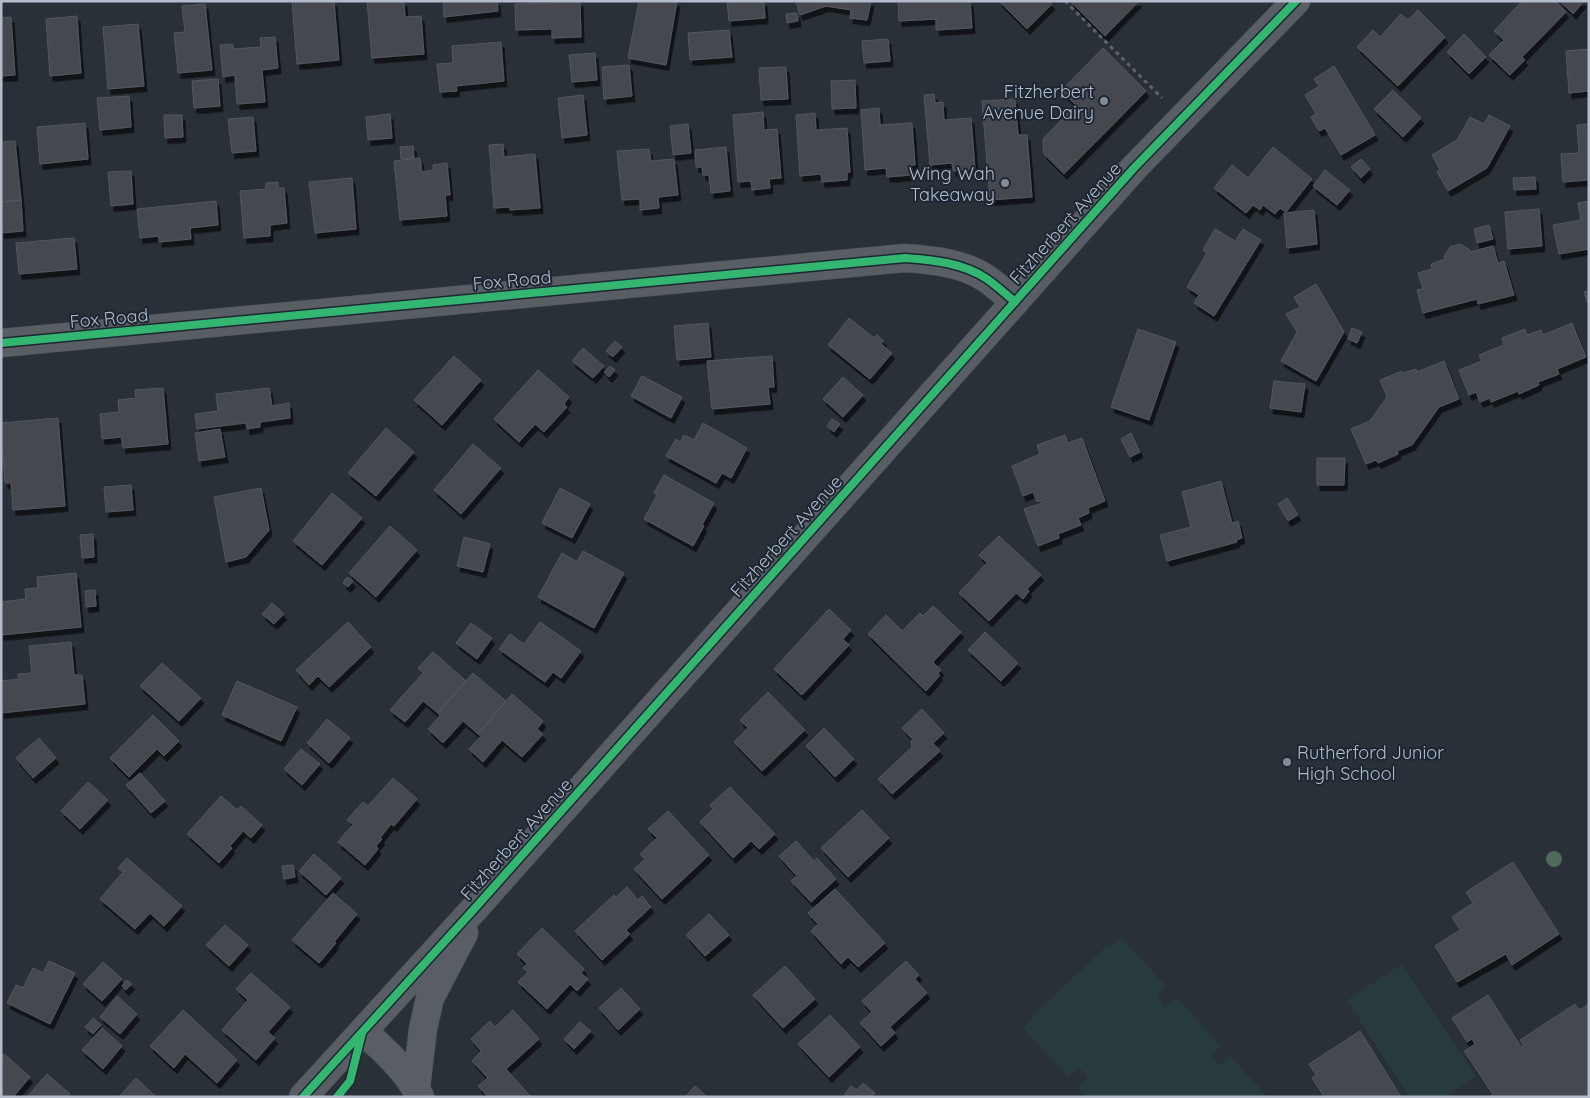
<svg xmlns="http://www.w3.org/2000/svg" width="1590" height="1098" viewBox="0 0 1590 1098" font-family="Quicksand,sans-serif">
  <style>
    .green { fill: #273a3e }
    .building { fill: #444950; stroke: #52575f; filter: url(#shadow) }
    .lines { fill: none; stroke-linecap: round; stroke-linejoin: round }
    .secondary-casing { stroke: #484c53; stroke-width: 29 }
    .path { stroke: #5d636a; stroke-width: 3; stroke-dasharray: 4 4; stroke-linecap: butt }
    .secondary { stroke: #595d64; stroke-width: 28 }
    .cycleway-casing { stroke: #1d2633; stroke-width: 11 }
    .cycleway { stroke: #33b770; stroke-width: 8 }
    .tree { fill: #4e6a5a }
    .poi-dot { fill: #848b96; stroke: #1d2633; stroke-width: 2 }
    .labels { text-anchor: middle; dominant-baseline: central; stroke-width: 4; stroke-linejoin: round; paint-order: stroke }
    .poi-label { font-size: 18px; fill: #b4bcc9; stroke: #1d2633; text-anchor: end }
    .street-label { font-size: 18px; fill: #b4bcc9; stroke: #1d2633 }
  </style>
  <defs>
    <filter id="shadow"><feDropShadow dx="3" dy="5.5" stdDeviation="0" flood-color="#0009"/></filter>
  </defs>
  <rect width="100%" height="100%" fill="#2a3038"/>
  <!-- green -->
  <path class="green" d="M1121 937 1166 986 1156 997 1165 1006 1176 997 1221 1046 1211 1056 1219 1066 1230 1056 1268 1097H1086L1077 1088 1088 1077 1079 1068 1068 1077 1023 1028 1034 1018 1032 1016 1108 945 1110 947Z
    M1402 964 1476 1077 1446 1097H1409L1347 1000Z"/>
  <!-- building -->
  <path class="building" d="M292 1H334L339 60 297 64Z
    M367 1H404L405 17 421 16 424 54 372 58Z
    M443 1H497L498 11 444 17Z
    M554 1H580L581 37 552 38V29L516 30 515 4 554 3Z
    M639 1H677L666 65 628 58Z
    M727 1H764L765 18 729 21Z
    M796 1H871L867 20 850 18 851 10 826 6 800 15Z
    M898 1H970L972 28 936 30V19L899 21Z
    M999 1H1049L1052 4 1027 29Z
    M1070 1H1139L1105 36Z
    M1522 1H1555L1566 12 1522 57 1525 60 1510 75 1489 55 1504 40 1494 31Z
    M1560 1H1584L1573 14Z
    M205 4 212 70 178 73 174 33 185 32 182 6Z
    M1418 10 1445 37 1398 86 1357 47 1373 30 1380 37 1401 14 1408 20Z
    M797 13 798 21 787 23 786 14Z
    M77 16 81 73 50 76 46 19Z
    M11 17 15 75 1 76V18Z
    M138 24 144 86 108 89 103 27Z
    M729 30 732 57 690 60 688 33Z
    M1464 34 1486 57 1469 74 1447 52Z
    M275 37 278 68 262 70 265 102 237 104 235 75 223 77 220 45 233 44V49L261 47 260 38Z
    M888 39 890 61 864 63 862 41Z
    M501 42 504 81 456 86 457 91 440 92 437 64 453 63 452 46Z
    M1103 48 1146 91 1064 174 1044 154 1043 139 1076 105 1061 91Z
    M1589 49V91L1569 93 1566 51Z
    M595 53 597 80 572 82 569 55Z
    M629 65 632 96 604 99 602 67Z
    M1334 66 1375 135 1341 155 1325 128 1319 131 1311 117 1316 114 1305 95 1319 86 1314 79Z
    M786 67 788 99 761 100 759 68Z
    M218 79 220 106 194 108 192 81Z
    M855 80 856 108 832 109 831 81Z
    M1393 90 1421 118 1403 137 1374 109Z
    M934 94 935 103 943 102 944 120 971 118 975 169 953 171 952 163 930 165 924 95Z
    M583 95 587 135 562 138 558 98Z
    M129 96 131 127 100 130 97 98Z
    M1015 99 1018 135H1027L1032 197 990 200 982 101Z
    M879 108 880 125 912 123 915 165H911L912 175 887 177 886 168 865 170 861 110Z
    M763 112 764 130 777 129 781 178 769 179 770 188 752 190 751 181 738 182 733 115Z
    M815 113 816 130 847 128 850 172H847V180L822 182 821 174 800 176 796 115Z
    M390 114 392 138 368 140 366 117Z
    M164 115H182L183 137 165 138Z
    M1489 115 1510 126 1487 168 1448 191 1437 172 1440 170 1432 155 1457 140 1470 117 1484 124Z
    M253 117 256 151 232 153 228 119Z
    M85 123 88 159 40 164 37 127Z
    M688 124 691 153 673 155 670 126Z
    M1589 124V180L1563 182 1561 154 1579 153 1577 125Z
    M15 141 21 200 1 202V142Z
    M503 144 504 157 535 154 540 208 510 210V207L494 208 489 145Z
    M413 146 414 158 401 159 400 147Z
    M726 147 730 191 711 193 709 175H703L702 167H696L695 150Z
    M1273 147 1312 179 1286 212 1280 208 1275 214 1263 205 1260 210 1253 205 1246 213 1214 188 1232 165 1248 178Z
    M649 149 651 161 674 159 678 195 658 197 659 208 640 210V199L622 200 617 151Z
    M420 158 422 172 433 170V165L447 163 450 195H445L447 216 400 220 394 161Z
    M1361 159 1370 169 1361 178 1351 167Z
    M1325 170 1350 190 1337 205 1313 186Z
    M131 171 133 204 111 206 108 172Z
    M1535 177 1536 189 1514 190 1513 178Z
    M352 178 356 229 315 233 309 182Z
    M278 182V188H284L287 223 270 225V236L244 238 240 191 266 189V183Z
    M21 200 23 231 1 233V202Z
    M216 201 218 225 190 228 191 239 159 242V236L140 238 137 209Z
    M1589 201V249L1559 254 1553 225 1581 220 1578 203Z
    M1539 209 1542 246 1508 249 1505 212Z
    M1314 210 1317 244 1287 248 1284 213Z
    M1489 225 1493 239 1477 243 1474 229Z
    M1215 229 1235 241 1243 229 1261 240 1214 316 1194 303 1199 295 1187 287 1207 253 1203 250Z
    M74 238 77 269 19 274 16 243Z
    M1460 244 1470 250V252L1493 246 1498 263 1504 261 1514 295 1478 304 1477 299 1423 313 1417 290 1423 289 1418 273 1432 269 1431 264 1445 259 1444 256 1450 247Z
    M1316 284 1344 332 1316 381 1281 361 1297 332 1286 314 1300 307 1294 297Z
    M1589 291V307L1584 292Z
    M849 318 874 338 877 335 884 341 881 344 892 353 870 379 828 345Z
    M708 323 711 357 677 360 674 326Z
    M1572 323 1586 357 1557 369 1559 374 1538 382 1539 385 1519 394 1518 391 1491 402 1490 398 1480 402 1476 392 1469 395 1459 370 1482 361 1479 355 1504 345 1502 338 1525 329 1527 335 1541 330 1543 335Z
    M1352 328 1362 332 1357 343 1348 339Z
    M1138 329 1176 342 1149 420 1111 407Z
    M615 341 622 347 613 357 606 351Z
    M583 348 604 366 593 378 572 361Z
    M454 356 481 380 442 425 414 400Z
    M772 356 774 387H768L770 404 712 409 707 361Z
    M1444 361 1459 399 1439 407 1412 445 1397 451 1398 454 1378 463 1376 460 1366 464 1351 429 1370 421 1387 397 1380 380 1402 371 1403 373 1416 369 1417 372Z
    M610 366 615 370 609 377 604 372Z
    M538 370 569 397 564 404 567 407 544 432 535 424 519 442 494 419Z
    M642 376 682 397 671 418 631 396Z
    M843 377 863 395 843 417 823 399Z
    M1274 381 1305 384 1301 412 1270 408Z
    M163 388 168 444 123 448 121 437 102 439 100 414 119 412 118 400 136 398 135 390Z
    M269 388 272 406 289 403 290 418 260 422V427L247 429 246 423 197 429 195 414 218 411 216 394Z
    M58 418 65 506 13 510 11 483H5L3 456H1V423Z
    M832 419 840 424 834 432 827 426Z
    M703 423 747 448 731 478 722 473 716 483 666 456 676 439 680 442 684 435 694 440Z
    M386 428 414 452 376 496 348 473Z
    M220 429 225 457 199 461 195 433Z
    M1131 433 1140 452 1130 457 1121 439Z
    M1065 435 1068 443 1082 438 1105 501 1088 508 1089 513 1078 518 1081 525 1058 534 1059 538 1038 546 1024 509 1042 503V501L1037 502 1033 492 1023 496 1012 466 1040 454 1037 445Z
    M473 444 501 468 461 514 434 490Z
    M1317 458H1345L1344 485H1317Z
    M664 475 714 503 702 525 704 526 693 546 644 519 657 495 654 493Z
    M1221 481 1232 523 1238 521 1242 538 1236 540 1237 542 1167 561 1160 535 1191 527 1182 492Z
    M131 485 133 510 106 512 104 487Z
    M261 488 269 530 246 557 226 562 214 497Z
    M560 488 590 504 572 538 542 523Z
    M332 493 362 518 322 565 293 541Z
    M1287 498 1298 515 1288 521 1278 504Z
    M390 526 417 550 376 597 349 573Z
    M93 534 94 557 82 558 80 535Z
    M999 536 1041 575 1027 589 1029 591 1023 599 1016 593 989 621 959 593 987 563 979 555Z
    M464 537 490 544 483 572 457 566Z
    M583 551 624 573 594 628 538 597 562 553 577 562Z
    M76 573 81 627 1 635V602L26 599 25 589 38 588 37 577Z
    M347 577 353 581 348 587 343 583Z
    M95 590 96 606 86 607 85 591Z
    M272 603 284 614 274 624 262 614Z
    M933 606 961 632 933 662 941 670 938 673 940 675 926 691 868 634 886 615 902 631 920 613 923 616Z
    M829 609 851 630 843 639 849 645 802 695 774 669Z
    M348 622 371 647 329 687 318 676 309 685 296 670Z
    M540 622 581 651 561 678 553 672 545 682 499 649 510 634 524 644Z
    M471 623 492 638 477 659 456 643Z
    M985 632 1018 663 1001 681 968 650Z
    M71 642 74 675H82L85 704 1 713V681L19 679 18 674 32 673 29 646Z
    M433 652 466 681 438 713 423 701 405 722 390 710 423 673 418 668Z
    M162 663 201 698 179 721 140 686Z
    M473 673 506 701 478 734 463 721 443 743 428 729 440 716 438 713Z
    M237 681 297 707 281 741 222 715Z
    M768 692 805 730 762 771 734 742 748 728 740 720Z
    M512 694 543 721 537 729 543 734 522 757 502 740 483 762 469 749 481 736 478 734Z
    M922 709 944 733 933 743 940 751 892 794 878 779 912 747 911 741 913 740 902 728Z
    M153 715 179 741 164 756 157 749 129 777 110 758Z
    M327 719 350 738 329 763 307 743Z
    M824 728 854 759 835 777 806 746Z
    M39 738 56 758 33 778 16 758Z
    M301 749 320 764 302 785 284 769Z
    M140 773 165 801 151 813 126 785Z
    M393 778 417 799 394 826 391 824 380 838 382 839 376 846 378 849 365 865 338 842 353 824 347 820 363 802 368 806Z
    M88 782 108 800 80 829 61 811Z
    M730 787 775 834 759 849 751 841 733 858 700 822 713 809 710 805Z
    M221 796 237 810 241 806 262 825 251 838 243 831 230 846 232 848 219 863 187 834Z
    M862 810 889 838 848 877 821 848Z
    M668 811 709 855 662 899 634 869 645 859 640 854 657 838 648 829Z
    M796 841 813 860 796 875 779 856Z
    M314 854 341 878 326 895 299 871Z
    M127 858 182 906 164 926 150 913 135 929 100 899 123 872 118 868Z
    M817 858 836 879 811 902 791 881Z
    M1513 862 1559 934 1512 965 1506 954 1457 982 1435 946 1460 930 1452 917 1473 903 1466 892Z
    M293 865 295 877 284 879 282 866Z
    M627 887 638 900 642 896 651 907 626 930 630 934 602 960 575 931 614 895 616 897Z
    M835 889 885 943 858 967 848 957 841 964 811 931 818 924 808 913Z
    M333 893 357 914 334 942 336 943 319 963 292 940Z
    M709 914 729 935 705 956 686 935Z
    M225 925 248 945 229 966 206 945Z
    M542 928 584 969 581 973 588 979 577 991 570 984 547 1009 518 982 528 972 523 968 527 964 517 954Z
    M49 961 75 973 50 1024 7 1003 16 985 23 988 33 968 43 973Z
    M906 961 919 975 915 979 927 993 890 1027 895 1033 881 1046 860 1023 872 1012 862 1001Z
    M103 962 122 979 102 1001 83 984Z
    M785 966 815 999 783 1028 753 995Z
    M251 973 290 1007 268 1032 275 1038 256 1060 222 1030 248 1000 236 989Z
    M126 980 132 984 126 990 122 986Z
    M621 988 640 1009 618 1030 599 1008Z
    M1488 995 1521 1047 1524 1046 1520 1040 1575 1004 1579 1010 1589 1004V1097H1489L1493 1095 1464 1051 1475 1044 1472 1039 1467 1042 1452 1018Z
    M117 996 137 1014 120 1034 100 1017Z
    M183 1010 237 1060 217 1083 185 1054 174 1068 150 1046Z
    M513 1010 539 1039 506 1069 531 1097H488L478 1086 488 1078 472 1061 481 1051 471 1039 490 1021 495 1027Z
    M830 1015 860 1047 829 1077 798 1044Z
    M93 1018 101 1025 93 1034 85 1027Z
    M580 1022 591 1031 574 1049 564 1039Z
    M102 1028 122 1046 103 1069 82 1050Z
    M1360 1031 1401 1097H1324L1312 1078 1316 1075 1309 1064Z
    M4 1054 30 1077 13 1097H1V1057Z
    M47 1074 70 1094 67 1097H27Z
    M136 1078 156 1097H119Z
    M863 1083 875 1093 872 1097H843L851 1086 857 1090Z
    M695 1086 707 1097H685Z"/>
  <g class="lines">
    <defs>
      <path id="secondary" d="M1 343 905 258C933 260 964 263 987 279 997 286 1006 294 1015 302
        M363 1031C384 1050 408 1071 420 1097
        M416 1088 423 1029 430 998 464 933
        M303 1097 476 907 1134 168 1296 1"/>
    </defs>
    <!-- secondary casing -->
    <use href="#secondary" class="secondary-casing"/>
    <!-- path -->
    <path class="path" d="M1065 1 1162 98"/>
    <!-- secondary -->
    <use href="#secondary" class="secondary"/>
    <defs>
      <path id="cycleway" d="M1 343 905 258C933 260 964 263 987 279 997 286 1006 294 1015 302
        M303 1097 476 907 1134 168 1296 1
        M337 1097 350 1081 362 1033"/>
    </defs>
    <!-- cycleway casing -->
    <use href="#cycleway" class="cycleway-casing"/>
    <!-- cycleway -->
    <use href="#cycleway" class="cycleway"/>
  </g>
  <!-- trees -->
  <circle class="tree" cx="1554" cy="859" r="8"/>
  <!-- markers -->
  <g class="poi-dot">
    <circle cx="1104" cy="101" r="5"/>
    <circle cx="1005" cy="183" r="5"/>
    <circle cx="1287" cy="762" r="5"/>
  </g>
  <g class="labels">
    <!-- poi labels -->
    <g class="poi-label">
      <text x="1094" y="91">Fitzherbert<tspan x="1094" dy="21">Avenue Dairy</tspan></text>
      <text x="995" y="173">Wing Wah<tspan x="995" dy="21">Takeaway</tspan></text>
      <text x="1297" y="752" text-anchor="start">Rutherford Junior<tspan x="1297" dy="21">High School</tspan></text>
    </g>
    <!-- street labels -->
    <g class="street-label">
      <text transform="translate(1065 223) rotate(-48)">Fitzherbert Avenue</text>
      <text transform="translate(512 280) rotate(-5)">Fox Road</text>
      <text transform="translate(109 318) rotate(-5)">Fox Road</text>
      <text transform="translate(786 536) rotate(-48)">Fitzherbert Avenue</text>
      <text transform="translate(516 839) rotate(-48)">Fitzherbert Avenue</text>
    </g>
  </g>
  <!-- border -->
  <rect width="1590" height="1098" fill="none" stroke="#b4bcc9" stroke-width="5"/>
</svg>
